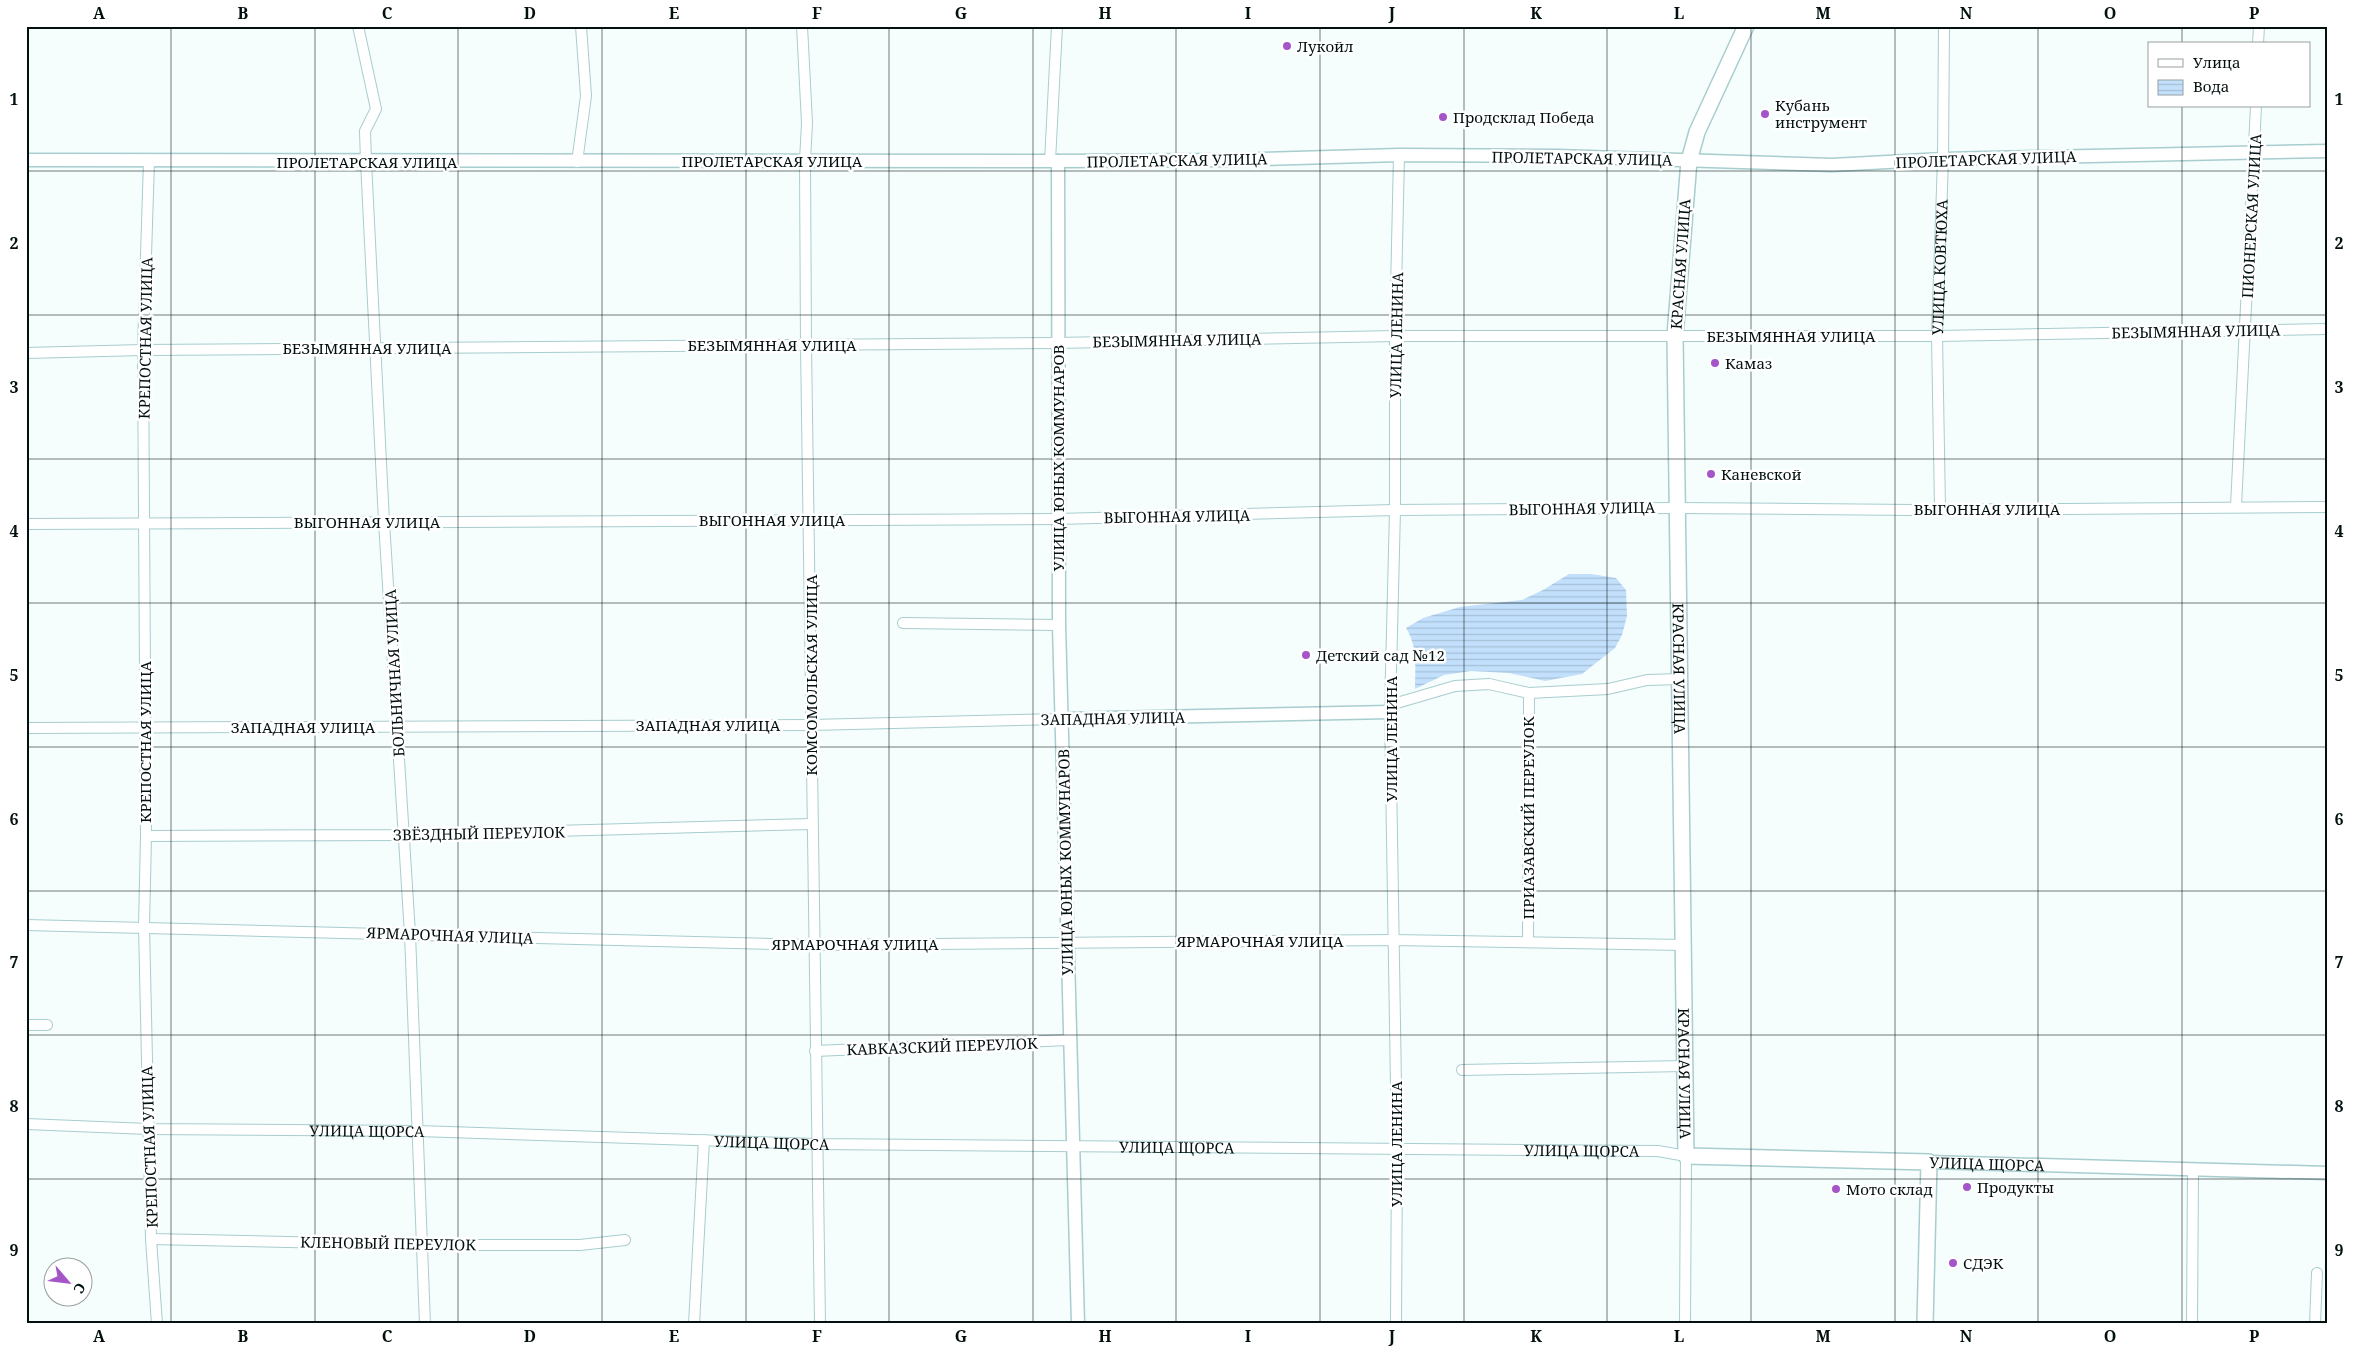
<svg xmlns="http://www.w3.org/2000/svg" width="2353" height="1350" viewBox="0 0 2353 1350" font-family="'Noto Serif',serif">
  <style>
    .water { fill: url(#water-rules) }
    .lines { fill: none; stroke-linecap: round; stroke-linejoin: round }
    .minor-casing { stroke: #a8cdcf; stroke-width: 12 }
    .tertiary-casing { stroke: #a8cdcf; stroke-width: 15 }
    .secondary-casing { stroke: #a8cdcf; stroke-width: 18 }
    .minor { stroke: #fff; stroke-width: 10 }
    .tertiary { stroke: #fff; stroke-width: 12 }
    .secondary { stroke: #fff; stroke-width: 15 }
    .grid { fill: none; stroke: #031010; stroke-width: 1; stroke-opacity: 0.55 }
    .poi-dot { fill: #a456c8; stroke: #fff; stroke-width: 2 }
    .labels { text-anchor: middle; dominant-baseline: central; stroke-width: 5; stroke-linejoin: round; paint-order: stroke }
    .poi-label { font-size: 15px; fill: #031010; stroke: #fff; text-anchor: start }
    .street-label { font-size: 15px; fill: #031010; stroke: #fff }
    .neatline { fill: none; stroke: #031010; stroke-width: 2 }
    .grid-label { font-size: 16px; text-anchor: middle; font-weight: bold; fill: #031010 }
  </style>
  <defs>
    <pattern id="water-rules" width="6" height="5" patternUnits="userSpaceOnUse" patternTransform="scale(1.25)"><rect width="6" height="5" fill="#c2e0fc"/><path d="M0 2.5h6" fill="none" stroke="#a5bfd7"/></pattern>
  </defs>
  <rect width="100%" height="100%" fill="#f5fdfd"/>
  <!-- water -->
  <path class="water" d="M1569 574H1591L1616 578 1626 590 1627 616 1622 635 1615 648 1582 674 1545 681 1509 673 1471 671 1444 675 1415 689C1415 667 1418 647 1406 628L1423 618 1460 607 1522 600 1543 590Z"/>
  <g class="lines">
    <defs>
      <g id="minor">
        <path d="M358 26 376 109 365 131 366 162 384 522 410 934 425 1324"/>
        <path d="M802 26 807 123 805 161 806 345 820 1324"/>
        <path d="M2258 44 2259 26"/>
        <path d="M149 161 143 350 146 836 144 926 151 1239 157 1324"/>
        <path d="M1050 161 1057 26"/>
        <path d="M577 162 586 96 581 26"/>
        <path d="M26 353 143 350 1057 343 1395 336H1937L2327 329"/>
        <path d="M2236 506 2256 106"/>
        <path id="s1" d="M1940 508 1937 336 1943 159 1944 26"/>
        <path d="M26 524 1058 519 1395 510 1677 508 1913 510 2327 507"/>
        <path d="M903 623 1059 625"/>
        <path d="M1390 705 1455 686 1489 684 1529 693 1608 689 1647 680 1679 679"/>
        <path d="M26 728 811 725 1062 719"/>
        <path d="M146 836 403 835 812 824"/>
        <path d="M26 925 814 945 1393 940 1684 945"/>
        <path d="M1528 942 1529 693"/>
        <path d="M26 1025H47"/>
        <path d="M815 1051 1069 1040"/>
        <path d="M1462 1070 1685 1066"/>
        <path id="s2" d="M26 1124 148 1129 418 1131 817 1144 1658 1151 1686 1156 1685 1324"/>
        <path d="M151 1239 422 1245H580L625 1240"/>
        <path d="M694 1324 704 1140"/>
        <path d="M1396 1324 1397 1149 1390 712 1395 510V336L1399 155"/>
        <path d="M2192 1324 2193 1170"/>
        <path d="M2315 1324 2317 1273"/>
      </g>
      <g id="tertiary">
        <path d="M26 160 1058 161 1224 160 1399 155 1557 156 1832 165 1943 159 2327 151"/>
        <path d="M1058 161 1059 625 1078 1324"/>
        <path d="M1062 719 1390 712"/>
        <path id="s3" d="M1929 1162 2327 1173"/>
      </g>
      <g id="secondary">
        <path id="s4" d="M1746 26 1697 132 1689 161 1675 336 1686 1156 1929 1162 1925 1324"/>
      </g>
    </defs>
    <!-- minor casing -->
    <use href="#minor" class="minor-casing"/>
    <!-- tertiary casing -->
    <use href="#tertiary" class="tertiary-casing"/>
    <!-- secondary casing -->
    <use href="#secondary" class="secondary-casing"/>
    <!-- minor -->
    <use href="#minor" class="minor"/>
    <!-- tertiary -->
    <use href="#tertiary" class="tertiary"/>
    <!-- secondary -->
    <use href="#secondary" class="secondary"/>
  </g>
  <!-- grid -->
  <path class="grid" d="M171 26V1324M315 26V1324M458 26V1324M602 26V1324M746 26V1324M889 26V1324M1033 26V1324M1176 26V1324M1320 26V1324M1464 26V1324M1607 26V1324M1751 26V1324M1895 26V1324M2038 26V1324M2182 26V44M2182 106V1324M26 171H2327M26 315H2327M26 459H2327M26 603H2327M26 747H2327M26 891H2327M26 1035H2327M26 1179H2327"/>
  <!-- markers -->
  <g class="poi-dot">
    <circle cx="1287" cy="46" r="5"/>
    <circle cx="1765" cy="114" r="5"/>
    <circle cx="1443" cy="117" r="5"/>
    <circle cx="1715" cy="363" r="5"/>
    <circle cx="1711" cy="474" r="5"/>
    <circle cx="1306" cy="655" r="5"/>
    <circle cx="1967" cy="1187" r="5"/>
    <circle cx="1836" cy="1189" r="5"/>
    <circle cx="1953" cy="1263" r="5"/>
  </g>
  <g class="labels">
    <!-- poi labels -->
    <g class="poi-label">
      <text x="1297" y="46">Лукойл</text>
      <text x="1775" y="105">Кубань<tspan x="1775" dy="17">инструмент</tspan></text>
      <text x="1453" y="117">Продсклад Победа</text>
      <text x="1725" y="363">Камаз</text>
      <text x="1721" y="474">Каневской</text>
      <text x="1316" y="655">Детский сад №12</text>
      <text x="1977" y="1187">Продукты</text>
      <text x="1846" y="1189">Мото склад</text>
      <text x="1963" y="1263">СДЭК</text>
    </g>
    <!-- street labels -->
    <g class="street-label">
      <text transform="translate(1582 158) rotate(1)">ПРОЛЕТАРСКАЯ УЛИЦА</text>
      <text transform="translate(1986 159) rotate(-2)">ПРОЛЕТАРСКАЯ УЛИЦА</text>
      <text transform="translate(1177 160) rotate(-1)">ПРОЛЕТАРСКАЯ УЛИЦА</text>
      <text x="772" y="161">ПРОЛЕТАРСКАЯ УЛИЦА</text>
      <text x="367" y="162">ПРОЛЕТАРСКАЯ УЛИЦА</text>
      <text transform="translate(2251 216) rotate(-87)">ПИОНЕРСКАЯ УЛИЦА</text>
      <text transform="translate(1680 264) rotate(-86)">КРАСНАЯ УЛИЦА</text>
      <text stroke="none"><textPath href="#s1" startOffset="241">УЛИЦА КОВТЮХА</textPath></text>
      <text transform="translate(2196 331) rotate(-1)">БЕЗЫМЯННАЯ УЛИЦА</text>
      <text transform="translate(1396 335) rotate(-89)">УЛИЦА ЛЕНИНА</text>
      <text x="1791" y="336">БЕЗЫМЯННАЯ УЛИЦА</text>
      <text transform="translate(145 338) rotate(-89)">КРЕПОСТНАЯ УЛИЦА</text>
      <text transform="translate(1177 340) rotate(-1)">БЕЗЫМЯННАЯ УЛИЦА</text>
      <text x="772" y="345">БЕЗЫМЯННАЯ УЛИЦА</text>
      <text x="367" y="348">БЕЗЫМЯННАЯ УЛИЦА</text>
      <text transform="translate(1058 458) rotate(-90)">УЛИЦА ЮНЫХ КОММУНАРОВ</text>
      <text transform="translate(1582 508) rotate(-1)">ВЫГОННАЯ УЛИЦА</text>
      <text x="1987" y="509">ВЫГОННАЯ УЛИЦА</text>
      <text transform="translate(1177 516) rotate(-1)">ВЫГОННАЯ УЛИЦА</text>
      <text x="772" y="520">ВЫГОННАЯ УЛИЦА</text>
      <text x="367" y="522">ВЫГОННАЯ УЛИЦА</text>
      <text stroke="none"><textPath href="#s4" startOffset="655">КРАСНАЯ УЛИЦА</textPath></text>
      <text transform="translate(394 673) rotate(-93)">БОЛЬНИЧНАЯ УЛИЦА</text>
      <text transform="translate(811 675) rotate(-90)">КОМСОМОЛЬСКАЯ УЛИЦА</text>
      <text transform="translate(1113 718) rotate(-1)">ЗАПАДНАЯ УЛИЦА</text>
      <text x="708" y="725">ЗАПАДНАЯ УЛИЦА</text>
      <text x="303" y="727">ЗАПАДНАЯ УЛИЦА</text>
      <text transform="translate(1391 739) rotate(-90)">УЛИЦА ЛЕНИНА</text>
      <text transform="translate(145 742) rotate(-90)">КРЕПОСТНАЯ УЛИЦА</text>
      <text transform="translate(1528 818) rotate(-90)">ПРИАЗАВСКИЙ ПЕРЕУЛОК</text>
      <text transform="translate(479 833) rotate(-1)">ЗВЁЗДНЫЙ ПЕРЕУЛОК</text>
      <text transform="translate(1065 862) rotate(-91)">УЛИЦА ЮНЫХ КОММУНАРОВ</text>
      <text transform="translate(450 935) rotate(2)">ЯРМАРОЧНАЯ УЛИЦА</text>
      <text x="1260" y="941">ЯРМАРОЧНАЯ УЛИЦА</text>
      <text x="855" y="944">ЯРМАРОЧНАЯ УЛИЦА</text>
      <text transform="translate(942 1046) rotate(-2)">КАВКАЗСКИЙ ПЕРЕУЛОК</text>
      <text stroke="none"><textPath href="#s4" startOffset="1060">КРАСНАЯ УЛИЦА</textPath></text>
      <text stroke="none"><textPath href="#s2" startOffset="341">УЛИЦА ЩОРСА</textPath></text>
      <text stroke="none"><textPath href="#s2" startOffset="746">УЛИЦА ЩОРСА</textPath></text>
      <text transform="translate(1396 1144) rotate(-90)">УЛИЦА ЛЕНИНА</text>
      <text transform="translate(149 1147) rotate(-92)">КРЕПОСТНАЯ УЛИЦА</text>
      <text stroke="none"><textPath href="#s2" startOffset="1151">УЛИЦА ЩОРСА</textPath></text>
      <text stroke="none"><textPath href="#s2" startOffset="1556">УЛИЦА ЩОРСА</textPath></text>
      <text stroke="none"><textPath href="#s3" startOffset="58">УЛИЦА ЩОРСА</textPath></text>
      <text transform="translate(388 1243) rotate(1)">КЛЕНОВЫЙ ПЕРЕУЛОК</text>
    </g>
  </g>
  <!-- border -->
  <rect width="2353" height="1350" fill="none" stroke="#ffffff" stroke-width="55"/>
  <!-- legend -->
  <rect x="2148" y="42" width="162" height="65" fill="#ffffff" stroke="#9a9f9f"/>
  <rect x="2158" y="59" width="25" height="8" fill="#ffffff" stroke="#9a9f9f"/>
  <text x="2193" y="68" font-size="15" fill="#031010">Улица</text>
  <rect x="2158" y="80" width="25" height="15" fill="url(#water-rules)" stroke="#9a9f9f"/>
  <text x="2193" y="92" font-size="15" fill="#031010">Вода</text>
  <!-- north arrow -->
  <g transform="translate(68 1282) rotate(118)"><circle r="24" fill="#ffffff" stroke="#9a9f9f"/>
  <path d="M0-4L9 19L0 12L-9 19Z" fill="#a456c8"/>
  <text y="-8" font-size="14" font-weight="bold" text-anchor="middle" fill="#031010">С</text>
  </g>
  <rect x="28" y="28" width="2298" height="1294" class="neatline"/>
  <g class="grid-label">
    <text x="99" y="19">A</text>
    <text x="243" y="19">B</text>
    <text x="387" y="19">C</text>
    <text x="530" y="19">D</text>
    <text x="674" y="19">E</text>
    <text x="817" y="19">F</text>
    <text x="961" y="19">G</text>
    <text x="1105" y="19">H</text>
    <text x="1248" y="19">I</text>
    <text x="1392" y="19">J</text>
    <text x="1536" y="19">K</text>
    <text x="1679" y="19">L</text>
    <text x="1823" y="19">M</text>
    <text x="1966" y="19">N</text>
    <text x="2110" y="19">O</text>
    <text x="2254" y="19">P</text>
    <text x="14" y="105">1</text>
    <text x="2339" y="105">1</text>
    <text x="14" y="249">2</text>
    <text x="2339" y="249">2</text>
    <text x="14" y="393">3</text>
    <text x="2339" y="393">3</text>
    <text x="14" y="537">4</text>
    <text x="2339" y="537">4</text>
    <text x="14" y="681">5</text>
    <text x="2339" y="681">5</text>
    <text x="14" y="825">6</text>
    <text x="2339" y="825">6</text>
    <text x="14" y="968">7</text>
    <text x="2339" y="968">7</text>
    <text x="14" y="1112">8</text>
    <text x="2339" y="1112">8</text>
    <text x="14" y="1256">9</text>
    <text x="2339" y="1256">9</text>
    <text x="99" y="1342">A</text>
    <text x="243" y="1342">B</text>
    <text x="387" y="1342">C</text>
    <text x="530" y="1342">D</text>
    <text x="674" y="1342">E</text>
    <text x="817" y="1342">F</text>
    <text x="961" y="1342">G</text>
    <text x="1105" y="1342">H</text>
    <text x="1248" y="1342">I</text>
    <text x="1392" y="1342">J</text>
    <text x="1536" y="1342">K</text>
    <text x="1679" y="1342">L</text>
    <text x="1823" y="1342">M</text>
    <text x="1966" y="1342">N</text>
    <text x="2110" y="1342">O</text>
    <text x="2254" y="1342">P</text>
  </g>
</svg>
